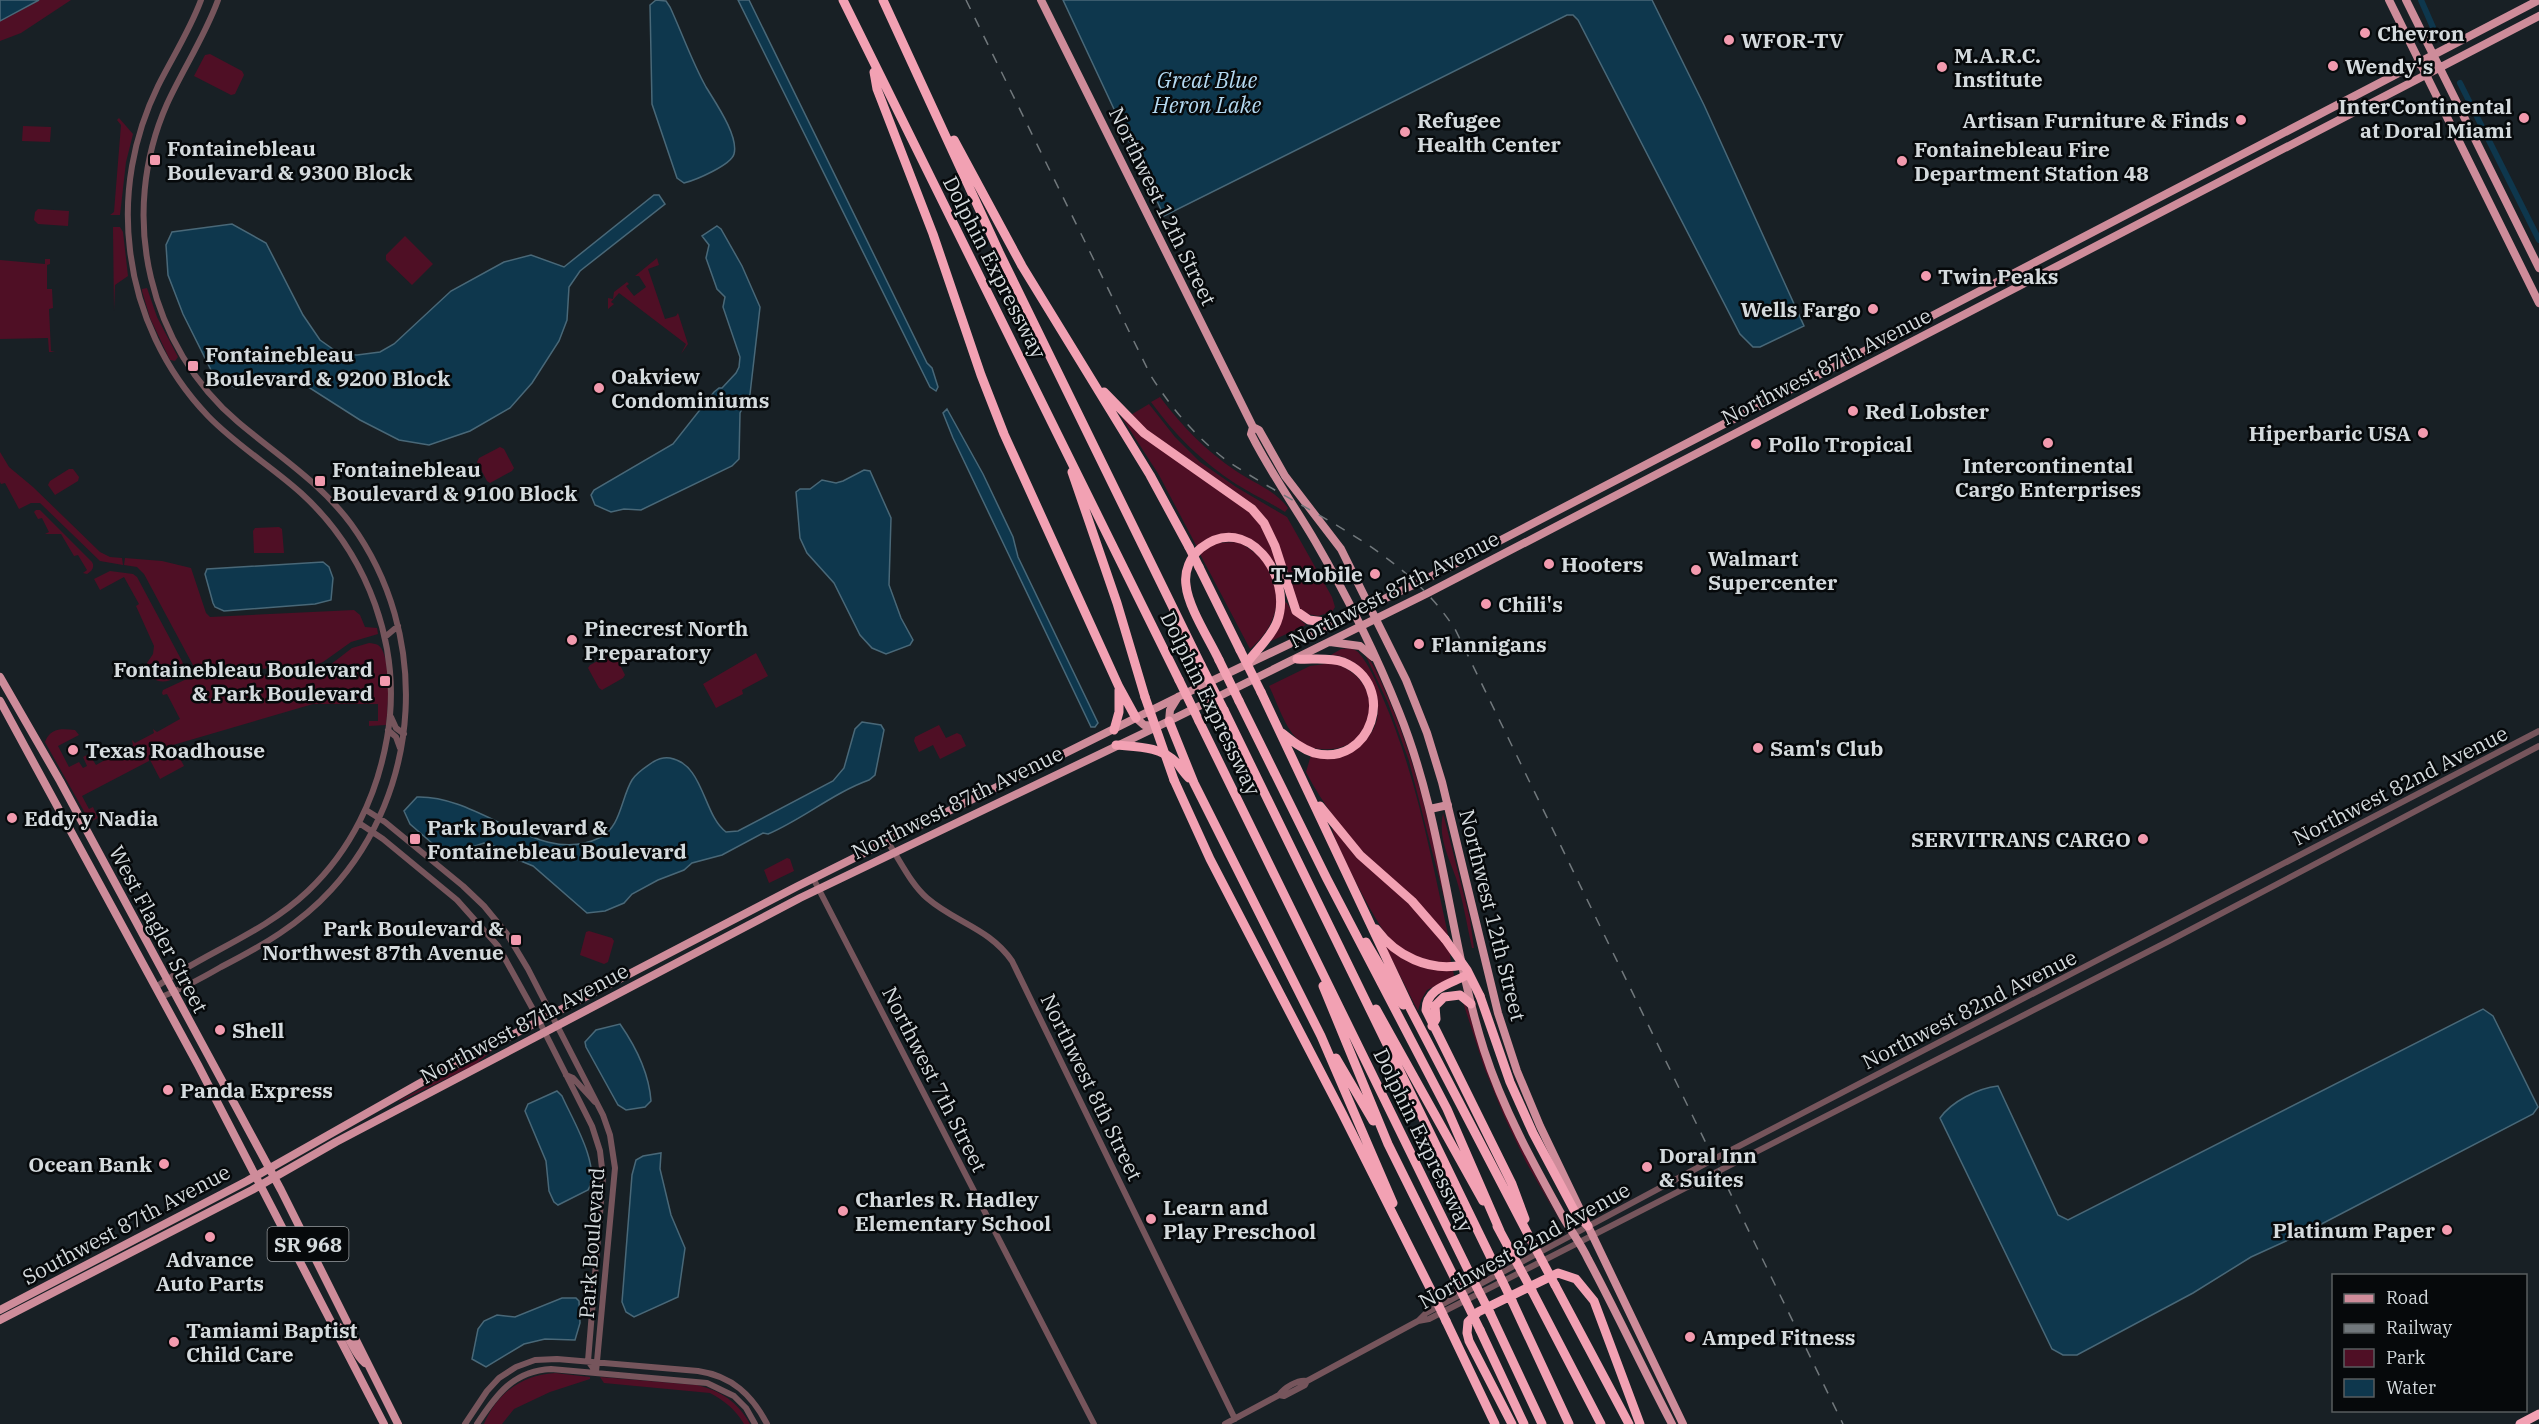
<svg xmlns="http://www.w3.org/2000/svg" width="2539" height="1424" viewBox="0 0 2539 1424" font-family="'IBM Plex Serif',serif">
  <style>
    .green { fill: #4f0f25 }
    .water { fill: #0e374d; stroke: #496878; stroke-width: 1.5 }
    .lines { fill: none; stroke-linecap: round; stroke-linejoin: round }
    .canal { stroke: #0e374d; stroke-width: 6 }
    .minor { stroke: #76555c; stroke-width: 6 }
    .major { stroke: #ce8c9a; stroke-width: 8 }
    .highway { stroke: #f2a1b3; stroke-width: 9 }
    .rail { stroke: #71787c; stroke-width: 1.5; stroke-dasharray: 10 10; stroke-linecap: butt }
    .highway-bridge { stroke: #f2a1b3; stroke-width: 9 }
    .poi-dot { fill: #f29aae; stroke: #06090b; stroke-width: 2 }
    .labels { text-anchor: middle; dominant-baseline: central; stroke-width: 5; stroke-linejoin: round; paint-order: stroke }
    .shield { fill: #06090b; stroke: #969b9e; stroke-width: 1.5 }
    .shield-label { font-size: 20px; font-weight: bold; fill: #d4dadd }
    .poi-label { font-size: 21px; font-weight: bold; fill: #d4dadd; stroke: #06090b; text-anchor: start }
    .street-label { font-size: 21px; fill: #d4dadd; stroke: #06090b }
    .water-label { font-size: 22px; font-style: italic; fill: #b4d9f1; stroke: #06090b }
  </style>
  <rect width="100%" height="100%" fill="#182025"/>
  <!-- green -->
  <path class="green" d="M39 0H71L21 33 0 41V21Z
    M210 54 242 71 244 75 235 94 231 95 194 76 205 55Z
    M119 118 133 134 126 162 120 215H110L114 212 121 125 117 120Z
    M23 126 51 127 50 142 22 141Z
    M38 209 69 211 68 226 38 224 34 220 35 212Z
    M113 227H120L123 232 128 276 115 285 114 311Z
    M405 236 433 264 412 285 386 260V255Z
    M657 258 659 265 648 269 665 319 676 316 678 313 688 344 681 354 686 344 619 293 611 302 614 304 608 309V298L613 299 614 292 627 282 629 284 626 286 634 296 646 287 639 276H635Z
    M45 259H50V264L47 265V289H52L53 308 49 309 51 351 55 352H49L48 338 0 339V260L45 264Z
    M147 288 157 317 178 357 175 361 170 360 150 318 142 291V289Z
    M1160 397C1182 426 1206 451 1236 471 1255 484 1275 490 1288 508L1285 512C1269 502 1252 494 1236 484 1202 462 1175 435 1151 402Z
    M1149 404 1175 437 1200 462 1236 487 1287 517 1332 597 1335 607 1332 612 1318 616 1302 613 1255 506 1160 442 1129 416Z
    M1121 416 1237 499 1261 525 1277 562 1274 564 1237 536 1197 547 1159 475Z
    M500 447 504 449 514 468 512 471 490 483 487 481 477 462 479 458Z
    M0 452 9 467 33 487 100 552 110 557 122 558 123 565 100 561 40 503H31L19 509 5 483 1 484 0 482Z
    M69 469H73L79 477 78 481 55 495 48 485 50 481Z
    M36 510H40L92 562C95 567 92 571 87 574L83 573 87 570 78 555 74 556 61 534H45L49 532 42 518 38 519 34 512Z
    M279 527 282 529 284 553H254L253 531 255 528Z
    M1238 542C1285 566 1290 615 1250 649L1199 552 1213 543Z
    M125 558 162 561 191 568 206 613 210 617 354 610 360 615 365 627 377 628 378 634 351 642 323 662 312 666 201 672 194 667 144 574 137 567 124 565Z
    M110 571 133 574 137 577 182 661 184 667C176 686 147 688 147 663L153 654 154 646 136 606 139 604 124 577 100 590 94 579Z
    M1284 602 1287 603 1293 613 1306 625 1269 642Z
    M369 643C372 643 376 644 378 645 392 654 388 710 386 725L369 726V721H378V704H313L173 745 184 766 160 779 149 758V761L82 796 89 809 93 807 98 818 90 822 45 742C51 727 62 729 75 730L79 735 58 746 69 767 79 762 83 768 87 766 83 757 89 754 96 765 114 755 112 751 116 754 133 745 132 740 135 743 154 733 153 729 157 732 180 719 167 694 163 695 162 693 163 690 191 677 206 679 312 673 330 665 352 648Z
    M1341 649C1347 648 1354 648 1358 652 1369 664 1376 682 1382 696 1416 773 1431 857 1449 939 1397 887 1340 838 1306 772L1311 755 1317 757C1329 753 1357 747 1365 740 1395 713 1368 655 1331 655Z
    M1364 652C1375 665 1382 684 1389 700 1418 768 1434 841 1448 913L1409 761 1388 703Z
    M756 653 768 676 742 690 743 694 716 708 703 684Z
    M611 654 615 655 625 675 623 678 602 690 599 688 588 668 590 665Z
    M1332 663C1389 678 1379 754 1321 749 1312 749 1304 745 1297 739 1284 726 1277 702 1269 686L1310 666Z
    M939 725 946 738 957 733 961 735 966 746 940 759 933 745 919 752 914 741 915 737Z
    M1443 813 1470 919 1474 948H1472C1467 925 1463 900 1456 878 1448 855 1438 838 1443 813Z
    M1332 828 1424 919 1450 952 1451 964C1431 962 1412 957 1395 945 1382 936 1334 843 1332 828Z
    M787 858 790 859 794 871 769 883 764 870Z
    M589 931 612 938 614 941 608 962 604 964 580 955 586 932Z
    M1385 946 1453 970 1454 976 1427 990 1421 1000 1418 1011Z
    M1463 1002 1468 1009C1489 1086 1523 1153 1561 1223L1526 1162 1504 1116 1484 1067Z
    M493 1050 476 1064 399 1102 400 1100Z
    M555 1373 590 1377V1379L550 1392 514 1409 502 1424H484C497 1393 522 1375 555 1373Z
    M600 1377 697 1385C721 1391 738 1402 750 1424H744C736 1410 725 1401 710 1393L604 1383Z"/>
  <!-- water -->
  <path class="water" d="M0 0H39L0 21Z
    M656 0 666 1 670 7C682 33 692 62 706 87 715 102 739 136 734 154 731 165 696 180 684 183L677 178 652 104 650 5Z
    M738 0H749L927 363 932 368 938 387 936 391 930 387Z
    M1063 0H1652L1704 105 1804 326 1760 347H1753L1740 334 1578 20 1573 15H1567L1164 216Z
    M654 195H659L665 204 580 271 569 287 567 320 559 341 532 383 510 408 470 431 429 445 399 440 360 420 299 381 281 377H270L236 388 218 379 212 372 183 314 168 275 166 245 172 232 232 224 266 243 303 315 320 340 340 354 357 355 380 352 394 344 451 291 504 262 531 255 564 267Z
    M717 226 721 229 742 266 760 307 750 394 740 413 739 459 732 466 641 510 624 509 611 512 595 505 591 495 594 490 673 444 714 392 719 388H722L736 373 739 367 740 357 723 307 725 297 717 289 706 258 709 245 702 236Z
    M947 409 983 474 1013 537 1018 557 1098 723 1095 727H1091L953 438 943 413Z
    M864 470 870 471 891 518 889 585 901 618 913 640 910 645 886 654 872 648 860 635 834 583 807 553 800 538 796 492 800 489H810L822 480 836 483 843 481Z
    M323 562 329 567 333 578 331 600 315 604 224 611 215 607 213 603 205 574 207 569Z
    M862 722 881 725 884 730 875 775 869 780C833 793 803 819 768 834L763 833 722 855 692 863 684 870 658 880 632 894 624 903 605 911 587 913 533 866 516 859 500 848 484 843 460 851 440 850 410 824 404 811 417 797C481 795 540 867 599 838 621 828 621 798 632 780 637 772 646 767 653 762 658 759 664 757 670 758 704 764 703 815 726 832L738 831 833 781 844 768 855 729Z
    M2483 1009 2493 1016 2538 1107 2533 1114 2308 1231 2251 1257 2193 1293 2077 1355H2063L2052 1349 1940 1118C1951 1102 1978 1088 1998 1086L2058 1215 2068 1220Z
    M620 1024C636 1047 649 1073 651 1101L645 1107 626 1110 618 1105 586 1047 585 1042 596 1030Z
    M557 1091 562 1096C571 1117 602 1167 588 1190L558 1205 554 1202 549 1191 546 1161 525 1111 528 1104Z
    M661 1153 660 1169 671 1215 685 1248 678 1297 634 1317 626 1312 622 1302 632 1175 636 1160 643 1156Z
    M562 1298H576L579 1301 580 1323 575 1340 545 1339 524 1344 486 1367 472 1359 478 1329 484 1321 497 1315 515 1317Z"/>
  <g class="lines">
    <!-- canal -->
    <path class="canal" d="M2421 0 2435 32
      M2460 83 2539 240"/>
    <!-- minor -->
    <path class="minor" d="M385 637 398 626
      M391 717 396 728 404 734
      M388 730 396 737 400 748
      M366 810 385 822 463 886 484 906 507 934 528 969 603 1115 610 1135 615 1168 596 1372
      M359 823 383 839 457 900 498 946 535 1013 592 1126 600 1151 603 1177 588 1361 596 1372
      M887 841C900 860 910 883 927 898 956 923 989 928 1012 961L1235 1419
      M813 878 1094 1424
      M156 987C206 952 264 933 308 891 351 850 377 796 387 738 403 648 368 554 301 493 271 466 236 445 208 416 165 371 137 312 130 250 123 194 133 137 158 86 172 58 190 30 201 0
      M161 997C182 989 202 978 221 967 262 946 300 924 331 890 423 790 431 634 351 524 320 482 277 455 238 422 194 385 164 333 151 278 137 220 143 158 167 104 183 69 205 36 218 0
      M566 1075 573 1078 595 1102
      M1418 1321 1426 1313 1714 1159 2539 731
      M1307 1381 1418 1321 1429 1319 2169 941 2539 746
      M465 1424 487 1391 499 1378 516 1367 535 1360 557 1359 698 1371C732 1376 752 1395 767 1424
      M477 1424C496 1395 513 1371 551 1369L707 1383 734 1396 746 1408 755 1424
      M1225 1424 1279 1395C1284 1388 1298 1379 1307 1381L1305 1385 1284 1396 1279 1395"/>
    <!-- major -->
    <path class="major" d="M1041 0 1253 427 1259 430 1285 476 1341 549 1406 680 1427 733 1442 782 1498 1013 1517 1071 1540 1126 1683 1424
      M2389 0 2539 303
      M2406 0 2539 268
      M1253 427 1251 434C1270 472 1294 505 1315 541 1347 596 1376 654 1399 712 1443 821 1449 939 1484 1050 1503 1109 1533 1163 1563 1217 1571 1231 1581 1244 1588 1259 1617 1313 1643 1369 1672 1424
      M1330 642 1360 646 1373 657
      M0 677 60 781 281 1190 398 1424
      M0 701 198 1065 384 1424
      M1136 718 1144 725 1157 726
      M1169 721 1170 710 1178 697
      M1430 809 1448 805
      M0 1310 247 1181 422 1082 798 886 1178 697 1428 578 2539 0
      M0 1320 252 1190 336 1142 800 898 1169 721 1428 593 2539 16
      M333 1324C351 1330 351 1352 365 1363"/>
    <!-- highway -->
    <path class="highway" d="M843 0 1179 680
      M883 0 999 252 1201 665
      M874 72 877 89 933 234 981 375 1004 434 1119 687 1136 718
      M954 140 1022 266 1150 475 1189 547
      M1104 392 1144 433 1252 509 1264 523 1275 546 1296 611 1309 620 1333 623
      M1072 472 1117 603 1145 697
      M1199 567 1240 650
      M1219 660C1209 639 1188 607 1186 585 1184 571 1190 557 1201 548 1247 511 1294 577 1277 622 1270 639 1257 649 1247 663
      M1261 692 1409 1006 1532 1242
      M1239 701 1327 879 1447 1109 1500 1231
      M1224 710 1493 1262
      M1169 721 1194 783 1321 1036 1393 1203
      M1199 721 1470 1274
      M1114 730 1119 712V690
      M1282 733C1292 741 1302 749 1314 753 1371 768 1399 685 1343 662 1329 657 1311 660 1297 659
      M1116 745C1138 747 1160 746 1177 763 1181 768 1184 773 1189 778
      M1174 780 1210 859 1341 1111 1433 1294
      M1320 806 1360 855 1412 901 1445 939
      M1376 929C1396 956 1429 972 1463 965
      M1366 942 1403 1005
      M1465 976C1449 984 1426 989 1426 1010L1512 1184 1525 1219
      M1323 986 1388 1144 1456 1281
      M1480 996 1510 1082 1533 1133 1575 1212 1588 1226
      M1376 1009 1483 1201
      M1432 1026 1436 1019 1435 1006 1444 997 1460 995 1471 1004
      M1336 1058 1373 1121
      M1497 1226 1511 1252
      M1555 1285 1629 1424
      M1532 1291 1601 1424
      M1512 1301 1569 1424
      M1490 1313 1542 1424
      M1446 1321 1495 1424
      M1480 1330 1524 1424
      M1512 1424 1469 1341 1467 1333 1468 1322 1478 1312 1558 1273 1576 1279 1594 1301 1640 1424
      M2520 1424 2539 1414"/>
    <!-- rail -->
    <path class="rail" d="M966 0 1151 376C1172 409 1195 436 1226 460 1306 514 1400 545 1455 629L1843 1424"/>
    <!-- highway-bridge -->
    <path class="highway-bridge" d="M1189 547 1199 567
      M1240 650 1261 692
      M1219 660 1239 701
      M1201 665 1224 710
      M1179 680 1199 721
      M1145 697 1174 780
      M1445 939 1467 970 1480 996
      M1532 1242 1555 1285
      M1511 1252 1532 1291
      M1493 1262 1512 1301
      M1470 1274 1490 1313
      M1456 1281 1480 1330
      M1433 1294 1446 1321"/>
  </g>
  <!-- markers -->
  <g class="poi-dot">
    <circle cx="2365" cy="33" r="6"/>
    <circle cx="1729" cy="40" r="6"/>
    <circle cx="2333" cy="66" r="6"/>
    <circle cx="1942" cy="67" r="6"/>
    <circle cx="2524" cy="118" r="6"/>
    <circle cx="2241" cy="120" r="6"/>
    <circle cx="1405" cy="132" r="6"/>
    <rect x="149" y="154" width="12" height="12" rx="3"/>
    <circle cx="1902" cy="161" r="6"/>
    <circle cx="1926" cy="276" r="6"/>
    <circle cx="1873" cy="309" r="6"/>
    <rect x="187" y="360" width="12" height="12" rx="3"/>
    <circle cx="599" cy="388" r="6"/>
    <circle cx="1853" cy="411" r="6"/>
    <circle cx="2423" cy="433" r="6"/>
    <circle cx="2048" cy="443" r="6"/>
    <circle cx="1756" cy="444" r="6"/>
    <rect x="314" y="475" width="12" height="12" rx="3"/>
    <circle cx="1549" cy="564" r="6"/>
    <circle cx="1696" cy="570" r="6"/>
    <circle cx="1375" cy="574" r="6"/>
    <circle cx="1486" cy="604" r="6"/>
    <circle cx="572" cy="640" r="6"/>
    <circle cx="1419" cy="644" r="6"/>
    <rect x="379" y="675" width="12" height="12" rx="3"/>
    <circle cx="1758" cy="748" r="6"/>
    <circle cx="73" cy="750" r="6"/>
    <circle cx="12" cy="818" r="6"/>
    <rect x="409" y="833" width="12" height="12" rx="3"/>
    <circle cx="2143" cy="839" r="6"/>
    <rect x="510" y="934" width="12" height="12" rx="3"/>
    <circle cx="220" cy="1030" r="6"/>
    <circle cx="168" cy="1090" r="6"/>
    <circle cx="164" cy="1164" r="6"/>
    <circle cx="1647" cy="1167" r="6"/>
    <circle cx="843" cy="1211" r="6"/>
    <circle cx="1151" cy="1219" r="6"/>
    <circle cx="2447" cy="1230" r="6"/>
    <circle cx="210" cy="1237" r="6"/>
    <circle cx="1690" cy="1337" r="6"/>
    <circle cx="174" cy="1342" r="6"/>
  </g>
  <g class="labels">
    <!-- shield labels -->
    <rect class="shield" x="267.5" y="1227" width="81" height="34" rx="4.5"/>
    <g class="shield-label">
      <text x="308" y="1244">SR 968</text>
    </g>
    <!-- poi labels -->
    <g class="poi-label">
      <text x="2377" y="33">Chevron</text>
      <text x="1741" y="40">WFOR-TV</text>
      <text x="1954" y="55">M.A.R.C.<tspan x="1954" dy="24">Institute</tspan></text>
      <text x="2345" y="66">Wendy's</text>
      <text x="2512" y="106" text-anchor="end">InterContinental<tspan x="2512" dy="24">at Doral Miami</tspan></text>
      <text x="1417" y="120">Refugee<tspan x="1417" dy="24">Health Center</tspan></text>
      <text x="2229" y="120" text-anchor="end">Artisan Furniture &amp; Finds</text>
      <text x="167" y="148">Fontainebleau<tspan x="167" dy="24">Boulevard &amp; 9300 Block</tspan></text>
      <text x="1914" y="149">Fontainebleau Fire<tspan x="1914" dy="24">Department Station 48</tspan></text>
      <text x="1938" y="276">Twin Peaks</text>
      <text x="1861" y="309" text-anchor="end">Wells Fargo</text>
      <text x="205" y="354">Fontainebleau<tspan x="205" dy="24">Boulevard &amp; 9200 Block</tspan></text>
      <text x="611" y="376">Oakview<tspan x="611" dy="24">Condominiums</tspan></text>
      <text x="1865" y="411">Red Lobster</text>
      <text x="2411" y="433" text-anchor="end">Hiperbaric USA</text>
      <text x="1768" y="444">Pollo Tropical</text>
      <text x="2048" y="465" text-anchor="middle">Intercontinental<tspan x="2048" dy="24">Cargo Enterprises</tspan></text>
      <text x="332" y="469">Fontainebleau<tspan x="332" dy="24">Boulevard &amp; 9100 Block</tspan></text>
      <text x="1708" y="558">Walmart<tspan x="1708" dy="24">Supercenter</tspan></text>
      <text x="1561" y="564">Hooters</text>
      <text x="1363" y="574" text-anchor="end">T-Mobile</text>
      <text x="1498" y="604">Chili's</text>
      <text x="584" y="628">Pinecrest North<tspan x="584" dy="24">Preparatory</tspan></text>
      <text x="1431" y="644">Flannigans</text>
      <text x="373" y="669" text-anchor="end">Fontainebleau Boulevard<tspan x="373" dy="24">&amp; Park Boulevard</tspan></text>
      <text x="1770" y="748">Sam's Club</text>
      <text x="85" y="750">Texas Roadhouse</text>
      <text x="24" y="818">Eddy y Nadia</text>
      <text x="427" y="827">Park Boulevard &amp;<tspan x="427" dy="24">Fontainebleau Boulevard</tspan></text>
      <text x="2131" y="839" text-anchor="end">SERVITRANS CARGO</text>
      <text x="504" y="928" text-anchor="end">Park Boulevard &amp;<tspan x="504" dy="24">Northwest 87th Avenue</tspan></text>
      <text x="232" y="1030">Shell</text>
      <text x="180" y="1090">Panda Express</text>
      <text x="1659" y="1155">Doral Inn<tspan x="1659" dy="24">&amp; Suites</tspan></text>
      <text x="152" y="1164" text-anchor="end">Ocean Bank</text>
      <text x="855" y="1199">Charles R. Hadley<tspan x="855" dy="24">Elementary School</tspan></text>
      <text x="1163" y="1207">Learn and<tspan x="1163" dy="24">Play Preschool</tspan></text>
      <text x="2435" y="1230" text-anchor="end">Platinum Paper</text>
      <text x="210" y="1259" text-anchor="middle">Advance<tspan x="210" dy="24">Auto Parts</tspan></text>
      <text x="186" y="1330">Tamiami Baptist<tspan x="186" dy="24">Child Care</tspan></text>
      <text x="1702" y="1337">Amped Fitness</text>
    </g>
    <!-- street labels -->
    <g class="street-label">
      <text transform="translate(1163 206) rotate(64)">Northwest 12th Street</text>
      <text transform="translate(995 267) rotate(63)">Dolphin Expressway</text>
      <text transform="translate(1826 366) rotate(-27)">Northwest 87th Avenue</text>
      <text transform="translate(1394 589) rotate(-27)">Northwest 87th Avenue</text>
      <text transform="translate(1211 703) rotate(64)">Dolphin Expressway</text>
      <text transform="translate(2400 785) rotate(-27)">Northwest 82nd Avenue</text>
      <text transform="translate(957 802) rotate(-26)">Northwest 87th Avenue</text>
      <text transform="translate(1493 915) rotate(76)">Northwest 12th Street</text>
      <text transform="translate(159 929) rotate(62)">West Flagler Street</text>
      <text transform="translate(1969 1009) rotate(-27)">Northwest 82nd Avenue</text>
      <text transform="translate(524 1023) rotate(-28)">Northwest 87th Avenue</text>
      <text transform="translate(935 1079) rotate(63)">Northwest 7th Street</text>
      <text transform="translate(1092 1087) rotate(64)">Northwest 8th Street</text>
      <text transform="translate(1424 1140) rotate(64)">Dolphin Expressway</text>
      <text transform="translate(126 1224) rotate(-28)">Southwest 87th Avenue</text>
      <text transform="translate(591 1243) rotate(-86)">Park Boulevard</text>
      <text transform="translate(1524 1245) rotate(-29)">Northwest 82nd Avenue</text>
    </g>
    <!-- water labels -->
    <g class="water-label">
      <text x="1207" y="79">Great Blue<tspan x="1207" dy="25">Heron Lake</tspan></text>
    </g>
  </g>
  <!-- legend -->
  <rect x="2332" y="1274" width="195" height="138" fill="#06090b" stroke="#585d5f" stroke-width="1.5"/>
  <rect x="2344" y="1294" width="30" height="9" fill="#ce8c9a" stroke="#585d5f" stroke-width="1.5"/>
  <text x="2386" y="1304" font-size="18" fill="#d4dadd">Road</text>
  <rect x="2344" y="1324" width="30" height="9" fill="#71787c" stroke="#585d5f" stroke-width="1.5"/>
  <text x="2386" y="1334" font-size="18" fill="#d4dadd">Railway</text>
  <rect x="2344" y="1349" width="30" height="18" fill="#4f0f25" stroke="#585d5f" stroke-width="1.5"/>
  <text x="2386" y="1364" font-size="18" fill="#d4dadd">Park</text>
  <rect x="2344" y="1379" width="30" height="18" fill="#0e374d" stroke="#585d5f" stroke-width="1.5"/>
  <text x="2386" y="1394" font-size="18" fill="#d4dadd">Water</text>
</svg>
